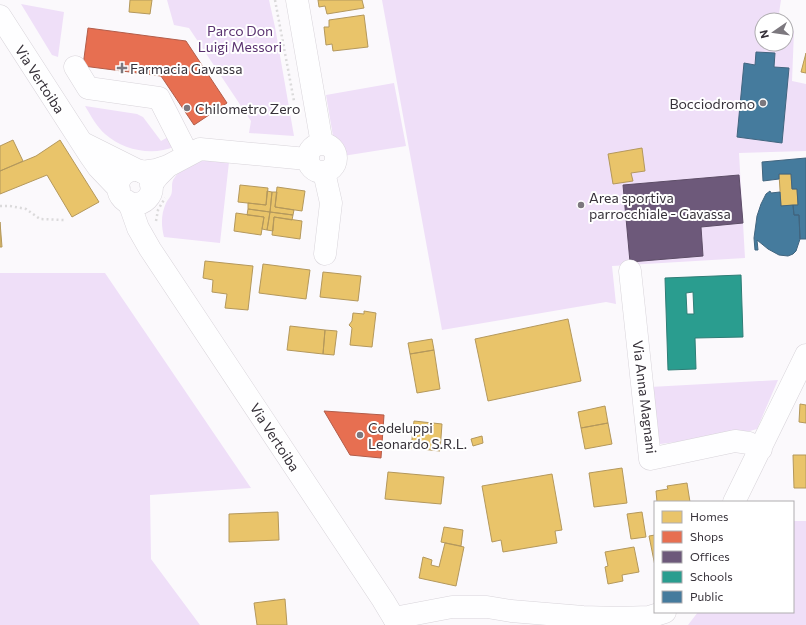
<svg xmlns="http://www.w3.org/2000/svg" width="806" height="625" viewBox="0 0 806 625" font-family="Commissioner,sans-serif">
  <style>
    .green { fill: #efdff8 }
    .homes { fill: #e9c46a; stroke: #b4985c }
    .shops { fill: #e76f51; stroke: #b25d4a }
    .offices { fill: #6d597a; stroke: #5d4d67 }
    .schools { fill: #2a9d8f; stroke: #2e7d76; fill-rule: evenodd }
    .public { fill: #457b9d; stroke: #41657f }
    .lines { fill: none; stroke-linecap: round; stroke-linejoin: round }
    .minor-casing { stroke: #d8d4da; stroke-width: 23 }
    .major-casing { stroke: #d8d4da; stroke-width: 23 }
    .path { stroke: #dbdadb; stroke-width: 2.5; stroke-dasharray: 2 3; stroke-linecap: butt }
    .minor { stroke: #fefeff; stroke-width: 22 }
    .major { stroke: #fefeff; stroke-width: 22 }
    .poi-dot { fill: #7c787e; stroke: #fff; stroke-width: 1.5 }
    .labels { text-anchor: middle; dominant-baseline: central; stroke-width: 4; stroke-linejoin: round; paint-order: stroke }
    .park-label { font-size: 14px; fill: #5a3270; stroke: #fff }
    .poi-label { font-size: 14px; fill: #37323a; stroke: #fff; text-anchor: start }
    .street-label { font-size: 14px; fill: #37323a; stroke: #fff }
  </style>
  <rect width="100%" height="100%" fill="#fbf9fc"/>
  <!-- green -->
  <path class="green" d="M167 0H269L275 27 294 136 249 133 251 121 189 28 174 25Z
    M382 0H781L778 20H762V44H786V28L794 31 792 81 806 84V151L739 153 745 258 612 266 616 304 606 302 442 330Z
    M21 4 64 12 58 57 52 55Z
    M394 83 406 146 343 156 338 144 334 142 326 95Z
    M85 106 137 114 143 117 161 141 170 136 175 146C153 157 123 150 105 134 97 127 91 116 85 106Z
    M210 159 229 162 220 243 164 237C161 225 161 214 166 203 167 200 170 198 171 195 173 190 171 185 173 180 180 167 196 162 210 159Z
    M0 273H105L251 488 150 495 151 559 200 625H0Z
    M778 380 757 429 735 435 660 444 650 387Z
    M793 521H806V625H688L698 612H793Z"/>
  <!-- homes -->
  <path class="homes" d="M130 0H152L150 14 129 12Z
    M318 0H362L364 8 327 14 325 6 319 7Z
    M364 15 368 47 333 51 332 44 326 45 324 27H329V20Z
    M806 53V73L801 72Z
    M13 140 23 161 0 171V146Z
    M60 140 99 202 72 217 47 175 0 194V171L36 156Z
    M642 148 645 171 631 173 633 181 613 184 608 154Z
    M779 174H791L792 189H797L798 205 781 206Z
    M240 185 268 188 266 205 238 202Z
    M277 187 305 191 302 211 275 207Z
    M267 191 272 192 270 212 248 209V203L266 205Z
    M272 192H277L275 207 294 210 293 215 270 212Z
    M248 209 270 212 267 230 262 229 264 217 247 215Z
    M270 212 293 215 292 220 274 217 273 231 267 230Z
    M236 213 264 217 261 235 234 231Z
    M274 217 302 221 300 239 272 235Z
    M0 222 2 247H0Z
    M205 261 253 266 248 310 225 308 227 294 212 292 213 280 203 278Z
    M263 264 310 270 306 299 259 293Z
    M323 272 361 276 358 301 320 297Z
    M364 311 376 313 372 347 350 345 352 328 349 325 352 321 353 313 364 314Z
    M568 319 581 381 488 401 475 339Z
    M290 326 325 330 323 354 287 350Z
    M325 330 337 331 334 355 323 354Z
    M432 339 434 350 410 354 408 343Z
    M434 350 440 389 417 393 410 354Z
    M800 404 806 405V423L799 422Z
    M605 406 608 423 581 428 578 412Z
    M414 421 442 424 440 451 411 448Z
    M608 423 612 444 585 449 581 428Z
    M482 436 483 443 473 446 471 439Z
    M793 455H806V488H794Z
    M622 468 627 503 594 507 589 473Z
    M388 472 444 477 441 504 385 499Z
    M552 474 562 530 555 531 557 543 503 552 501 540 492 542 482 486Z
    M687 483 690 502H657L656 491 668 489 667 486Z
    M278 512 279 540 229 542V514Z
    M642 512 646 537 631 539 627 514Z
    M444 527 463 530 461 546 441 542Z
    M655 535V566L649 536Z
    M445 543 464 547 456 586 419 578 423 557 432 560 431 565 439 567Z
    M634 547 639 572 622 575 623 581 608 584 605 567 608 566 605 552Z
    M285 599 287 625H257L254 603Z"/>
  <!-- shops -->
  <path class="shops" d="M88 28 186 41 227 103 194 125 161 76 83 66Z
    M324 411 384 415 381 458 350 455Z"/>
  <!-- offices -->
  <path class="offices" d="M739 175 743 223 701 227 703 256 630 262 623 185Z"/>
  <!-- schools -->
  <path class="schools" d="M741 275 743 337 695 338 696 369 668 370 665 278ZM693 292 694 314H687L686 293Z"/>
  <!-- public -->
  <path class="public" d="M756 52 775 53 774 67 789 68 782 143 737 137 744 63 755 65Z
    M806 158V239H800L799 215H794L793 205H798L797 189H792L791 174H779V179L763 181 762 162Z
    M770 191 771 193 780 192 781 206 793 205 794 215H799L800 239 796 251 793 254 788 256 779 255 768 249 757 240 758 250H755L754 238 757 216 761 204 766 194Z"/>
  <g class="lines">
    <defs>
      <path id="minor" d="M297 0 322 144
        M75 67 88 88 159 98 188 155
        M308 158a14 14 0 1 1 28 0a14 14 0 1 1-28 0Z
        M168 166 200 149 307 159
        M142 172 156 170 168 166 158 176 151 185
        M324 172 331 203 325 254
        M630 271 650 459 735 441 749 443 761 449
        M734 502 806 355
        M394 618 452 607H487L511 611 583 617 618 618 649 617 665 612"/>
      <path id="major" d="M0 16 91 157 98 167 119 189
        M83 143 137 170
        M118 187a17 17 0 1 1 34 0a17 17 0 1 1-34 0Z
        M127 201 131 208 138 228 150 249 383 600 398 625"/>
    </defs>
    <!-- minor casing -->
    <use href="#minor" class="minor-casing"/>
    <!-- major casing -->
    <use href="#major" class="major-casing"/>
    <!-- path -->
    <path class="path" d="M275 0 294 101
      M0 206H10L26 209 40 219 64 220
      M156 221 158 210 165 198"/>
    <!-- minor -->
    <use href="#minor" class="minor"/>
    <!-- major -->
    <use href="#major" class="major"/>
  </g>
  <!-- markers -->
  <g class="poi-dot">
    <path d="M120 62h4v4h4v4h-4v4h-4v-4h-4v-4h4z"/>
    <circle cx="763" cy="103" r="4"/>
    <circle cx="187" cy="108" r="4"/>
    <circle cx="581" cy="205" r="4"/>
    <circle cx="360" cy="435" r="4"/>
  </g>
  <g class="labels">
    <!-- park labels -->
    <g class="park-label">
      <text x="240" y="30">Parco Don<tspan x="240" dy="16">Luigi Messori</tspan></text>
    </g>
    <!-- poi labels -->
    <g class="poi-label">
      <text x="130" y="68">Farmacia Gavassa</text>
      <text x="755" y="103" text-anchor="end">Bocciodromo</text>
      <text x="195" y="108">Chilometro Zero</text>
      <text x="589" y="197">Area sportiva<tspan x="589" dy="16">parrocchiale - Gavassa</tspan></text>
      <text x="368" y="427">Codeluppi<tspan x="368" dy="16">Leonardo S.R.L.</tspan></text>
    </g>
    <!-- street labels -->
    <g class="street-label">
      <text transform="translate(40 79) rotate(57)">Via Vertoiba</text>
      <text transform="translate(645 397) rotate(83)">Via Anna Magnani</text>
      <text transform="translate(275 437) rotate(57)">Via Vertoiba</text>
    </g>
  </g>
  <!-- legend -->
  <rect x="654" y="501" width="140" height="112" fill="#ffffff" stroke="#afadb0"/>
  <rect x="662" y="511" width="20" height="12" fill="#e9c46a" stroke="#afadb0"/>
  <text x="690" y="521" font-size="12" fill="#37323a">Homes</text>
  <rect x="662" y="531" width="20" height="12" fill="#e76f51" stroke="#afadb0"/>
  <text x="690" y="541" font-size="12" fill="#37323a">Shops</text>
  <rect x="662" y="551" width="20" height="12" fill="#6d597a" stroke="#afadb0"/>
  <text x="690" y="561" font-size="12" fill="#37323a">Offices</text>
  <rect x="662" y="571" width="20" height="12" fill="#2a9d8f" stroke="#afadb0"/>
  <text x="690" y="581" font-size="12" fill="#37323a">Schools</text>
  <rect x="662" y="591" width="20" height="12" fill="#457b9d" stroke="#afadb0"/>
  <text x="690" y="601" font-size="12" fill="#37323a">Public</text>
  <!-- north arrow -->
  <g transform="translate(774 32) rotate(257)"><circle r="19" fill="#ffffff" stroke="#afadb0"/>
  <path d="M0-3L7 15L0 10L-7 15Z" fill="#7c787e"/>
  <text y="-6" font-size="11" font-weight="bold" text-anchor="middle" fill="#37323a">N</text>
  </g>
</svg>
